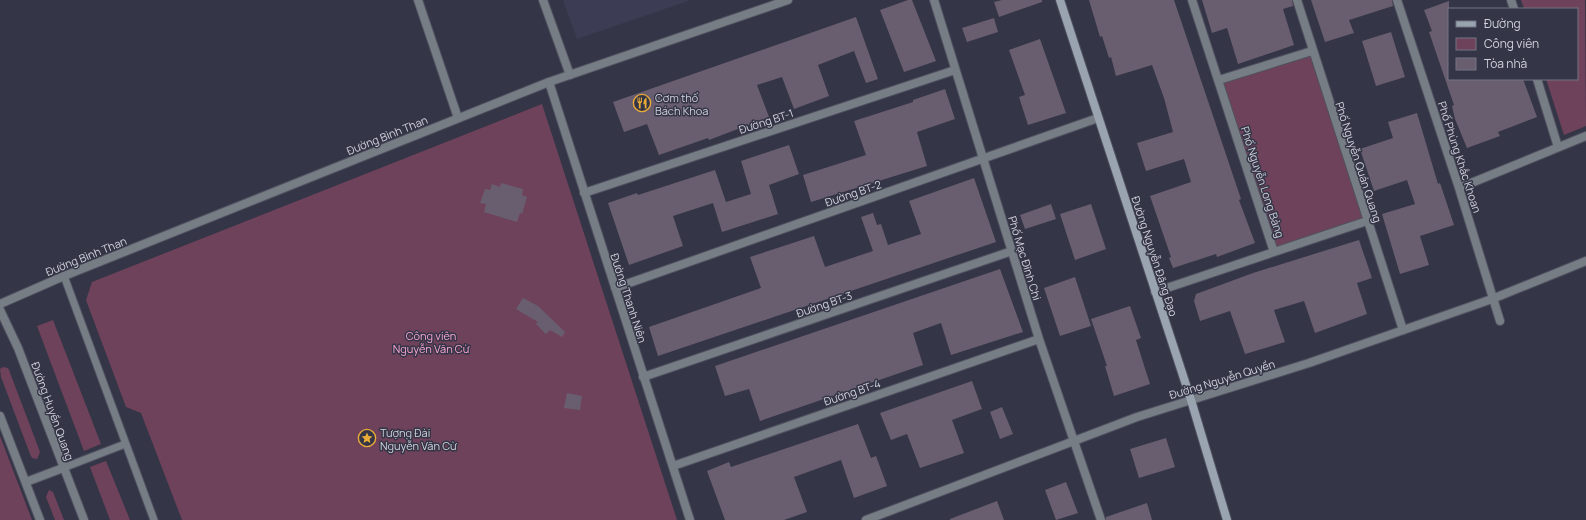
<svg xmlns="http://www.w3.org/2000/svg" width="1586" height="520" viewBox="0 0 1586 520" font-family="Manrope,sans-serif">
  <style>
    .built { fill: #3c3d54 }
    .green { fill: #6f425b }
    .building { fill: #695e6f }
    .lines { fill: none; stroke-linecap: round; stroke-linejoin: round }
    .service-casing { stroke: #505161; stroke-width: 9 }
    .minor-casing { stroke: #505161; stroke-width: 10 }
    .tertiary-casing { stroke: #505161; stroke-width: 10 }
    .secondary-casing { stroke: #505161; stroke-width: 10 }
    .service { stroke: #777d84; stroke-width: 7 }
    .minor { stroke: #777d84; stroke-width: 8 }
    .tertiary { stroke: #777d84; stroke-width: 8 }
    .secondary { stroke: #9aa4b0; stroke-width: 8 }
    .labels { text-anchor: middle; dominant-baseline: central; stroke-width: 3; stroke-linejoin: round; paint-order: stroke }
    .poi-label { font-size: 11px; fill: #d1d2dd; stroke: #343546; text-anchor: start }
    .street-label { font-size: 11px; fill: #d1d2dd; stroke: #343546 }
    .park-label { font-size: 11px; fill: #fba6d5; stroke: #343546 }
  </style>
  <rect width="100%" height="100%" fill="#343546"/>
  <!-- built -->
  <path class="built" d="M563 0H691L577 39Z"/>
  <!-- green -->
  <path class="green" d="M1521 0H1585L1586 126 1564 135 1546 79H1577V9H1524Z
    M1312 51 1367 221 1274 252 1219 80Z
    M542 104 677 520H182L141 413 126 407 86 300 92 282Z
    M53 320 101 444 84 451 37 326Z
    M3 367 8 368 9 370 40 452 37 459 32 458 30 454 1 377 0 369Z
    M0 436 32 520H0Z
    M106 461 130 520H110L90 467Z
    M49 490 53 492 64 520H55L46 497Z"/>
  <!-- building -->
  <path class="building" d="M908 0H912L936 61 904 72 880 10Z
    M1002 0H1042V2L999 17 994 2Z
    M1089 0H1174L1241 199 1239 200 1255 243 1217 257 1216 254 1173 268 1169 258 1171 257 1150 196 1191 182 1184 159 1146 171 1137 143 1173 132 1164 98 1152 65 1116 76 1111 57 1109 58 1102 36 1100 37Z
    M1202 0H1292L1293 6 1283 9 1294 45 1238 64 1227 28 1212 33Z
    M1311 0H1392L1393 6 1349 20 1354 33 1325 42Z
    M1449 1V79H1523L1537 117 1498 132 1500 136 1467 148 1455 119 1452 106 1454 105 1429 32 1432 31 1424 10Z
    M856 17 878 79 866 83 854 51 818 65 829 96 794 109 782 77 757 85 769 117 709 140 708 138 659 155 647 124 624 132 613 102Z
    M994 18 998 32 967 42 962 28Z
    M1391 32 1405 77 1376 86 1362 41Z
    M1040 39 1066 113 1028 125 1019 97 1025 95 1009 50Z
    M945 89 955 119 917 132 927 166 811 202 803 175 866 155 854 121 913 102V100Z
    M1417 113 1438 184 1440 183 1454 225 1420 236 1429 265 1400 274 1382 214 1415 204 1407 180 1374 191 1360 149 1393 138 1388 122Z
    M789 145 799 174 769 185 778 214 722 232 713 203 673 216 683 246 629 265 608 203 637 193 638 195 715 170 726 202 751 194 741 161Z
    M974 178 996 242 658 356 649 327 761 288 750 257 814 236 825 267 873 251 861 217 873 213 877 225 881 224 888 245 921 234 909 201Z
    M501 183 523 189 522 195 527 197 522 214 520 213 517 222 484 212 486 204 480 203 485 189 490 190 492 184 500 187Z
    M1051 204 1056 219 1025 229 1020 215Z
    M1091 204 1106 249 1075 260 1060 214Z
    M1359 240 1372 278 1357 283 1367 314 1315 333 1304 301 1274 310 1285 342 1245 354 1230 311 1200 321 1194 301 1196 294 1253 273Z
    M1000 269 1023 332 951 355 941 323 913 333 923 365 760 421 749 389 725 396 715 366Z
    M1075 277 1091 326 1060 336 1044 288Z
    M523 298 538 306 565 332 562 337 550 330 546 334 536 324 538 322 516 309Z
    M1130 306 1141 338 1136 340 1150 384 1114 396 1105 366H1107L1091 319Z
    M972 381 982 409 952 420 964 453 920 468 907 434 891 440 880 413Z
    M567 393 582 396 580 410 564 408Z
    M1002 407 1013 434 1000 439 990 412Z
    M858 424 871 458 876 456 887 486 854 498 841 460 794 477 807 512 784 520H725L707 471 729 462 731 467Z
    M1166 438 1175 467 1139 478 1130 449Z
    M1066 482 1078 513 1056 520 1045 490Z
    M997 501 1004 520H950V519Z
    M1147 503 1152 520H1106V517Z"/>
  <g class="lines">
    <defs>
      <path id="service" d="M64 276 154 520
        M63 468 125 444"/>
      <path id="minor" d="M418 0 458 118
        M543 0 570 75
        M934 0 1039 339 1101 520
        M1297 0 1403 330
        M1397 0 1459 188 1500 321
        M1511 0 1514 9
        M1537 79 1558 147
        M1219 80 1312 51
        M549 82 690 520
        M1459 188 1586 136
        M584 193 955 70
        M1274 252 1367 221
        M615 288 1098 118
        M1155 292 1274 252 1192 0
        M643 377 1012 251
        M673 466 1039 339"/>
      <path id="tertiary" d="M0 304 64 276 549 82 788 0
        M0 310 18 348 84 520
        M0 416 40 520
        M26 482 63 468
        M866 520 1137 417 1309 363 1492 299 1586 261"/>
      <path id="secondary" d="M1060 0 1191 400 1227 520"/>
    </defs>
    <!-- service casing -->
    <use href="#service" class="service-casing"/>
    <!-- minor casing -->
    <use href="#minor" class="minor-casing"/>
    <!-- tertiary casing -->
    <use href="#tertiary" class="tertiary-casing"/>
    <!-- secondary casing -->
    <use href="#secondary" class="secondary-casing"/>
    <!-- service -->
    <use href="#service" class="service"/>
    <!-- minor -->
    <use href="#minor" class="minor"/>
    <!-- tertiary -->
    <use href="#tertiary" class="tertiary"/>
    <!-- secondary -->
    <use href="#secondary" class="secondary"/>
  </g>
  <!-- icons -->
  <defs>
    <symbol id="restaurant-ring" viewBox="-11 -11 22 22"><circle r="9.5" fill="#343546" stroke="#e8ab37" stroke-width="1.5"/><path d="M-5-6h1v4h1v-4h1v4h1v-4h1v5L-1.5 .5V6h-2V.5L-5-1ZM5-6V6H3V1.5H1.5Q1.5-4 5-6Z" fill="#e8ab37"/></symbol>
    <symbol id="sight-ring" viewBox="-11 -11 22 22"><circle r="9.5" fill="#343546" stroke="#e8ab37" stroke-width="1.5"/><path d="M0-6L1.8-2.2L6-1.7L2.9 1.2L3.7 5.4L0 3.3L-3.7 5.4L-2.9 1.2L-6-1.7L-1.8-2.2Z" fill="#e8ab37"/></symbol>
  </defs>
  <g fill-rule="evenodd">
    <use href="#restaurant-ring" x="632" y="93" width="20" height="20"/>
    <use href="#sight-ring" x="357" y="428" width="20" height="20"/>
  </g>
  <g class="labels">
    <!-- poi labels -->
    <g class="poi-label">
      <text x="655" y="97">Cơm thố<tspan x="655" dy="13">Bách Khoa</tspan></text>
      <text x="380" y="432">Tượng Đài<tspan x="380" dy="13">Nguyễn Văn Cừ</tspan></text>
    </g>
    <!-- street labels -->
    <g class="street-label">
      <text transform="translate(766 121) rotate(-18)">Đường BT-1</text>
      <text transform="translate(387 135) rotate(-22)">Đường Bình Than</text>
      <text transform="translate(1460 157) rotate(72)">Phố Phùng Khắc Khoan</text>
      <text transform="translate(1359 162) rotate(72)">Phố Nguyễn Quán Quang</text>
      <text transform="translate(1263 182) rotate(72)">Phố Nguyễn Long Bảng</text>
      <text transform="translate(853 193) rotate(-19)">Đường BT-2</text>
      <text transform="translate(86 256) rotate(-22)">Đường Bình Than</text>
      <text transform="translate(1155 256) rotate(72)">Đường Nguyễn Đăng Đạo</text>
      <text transform="translate(1025 258) rotate(73)">Phố Mạc Đĩnh Chi</text>
      <text transform="translate(629 298) rotate(72)">Đường Thanh Niên</text>
      <text transform="translate(824 304) rotate(-19)">Đường BT-3</text>
      <text transform="translate(1222 379) rotate(-17)">Đường Nguyễn Quyền</text>
      <text transform="translate(852 392) rotate(-19)">Đường BT-4</text>
      <text transform="translate(53 411) rotate(70)">Đường Huyền Quang</text>
    </g>
    <!-- park labels -->
    <g class="park-label">
      <text x="431" y="335">Công viên<tspan x="431" dy="13">Nguyễn Văn Cừ</tspan></text>
    </g>
  </g>
  <!-- legend -->
  <rect x="1448" y="8" width="130" height="72" fill="#343546" stroke="#737482"/>
  <rect x="1456" y="21" width="20" height="6" fill="#9aa4b0" stroke="#737482"/>
  <text x="1484" y="28" font-size="12" fill="#d1d2dd">Đường</text>
  <rect x="1456" y="38" width="20" height="12" fill="#6f425b" stroke="#737482"/>
  <text x="1484" y="48" font-size="12" fill="#d1d2dd">Công viên</text>
  <rect x="1456" y="58" width="20" height="12" fill="#695e6f" stroke="#737482"/>
  <text x="1484" y="68" font-size="12" fill="#d1d2dd">Tòa nhà</text>
</svg>
